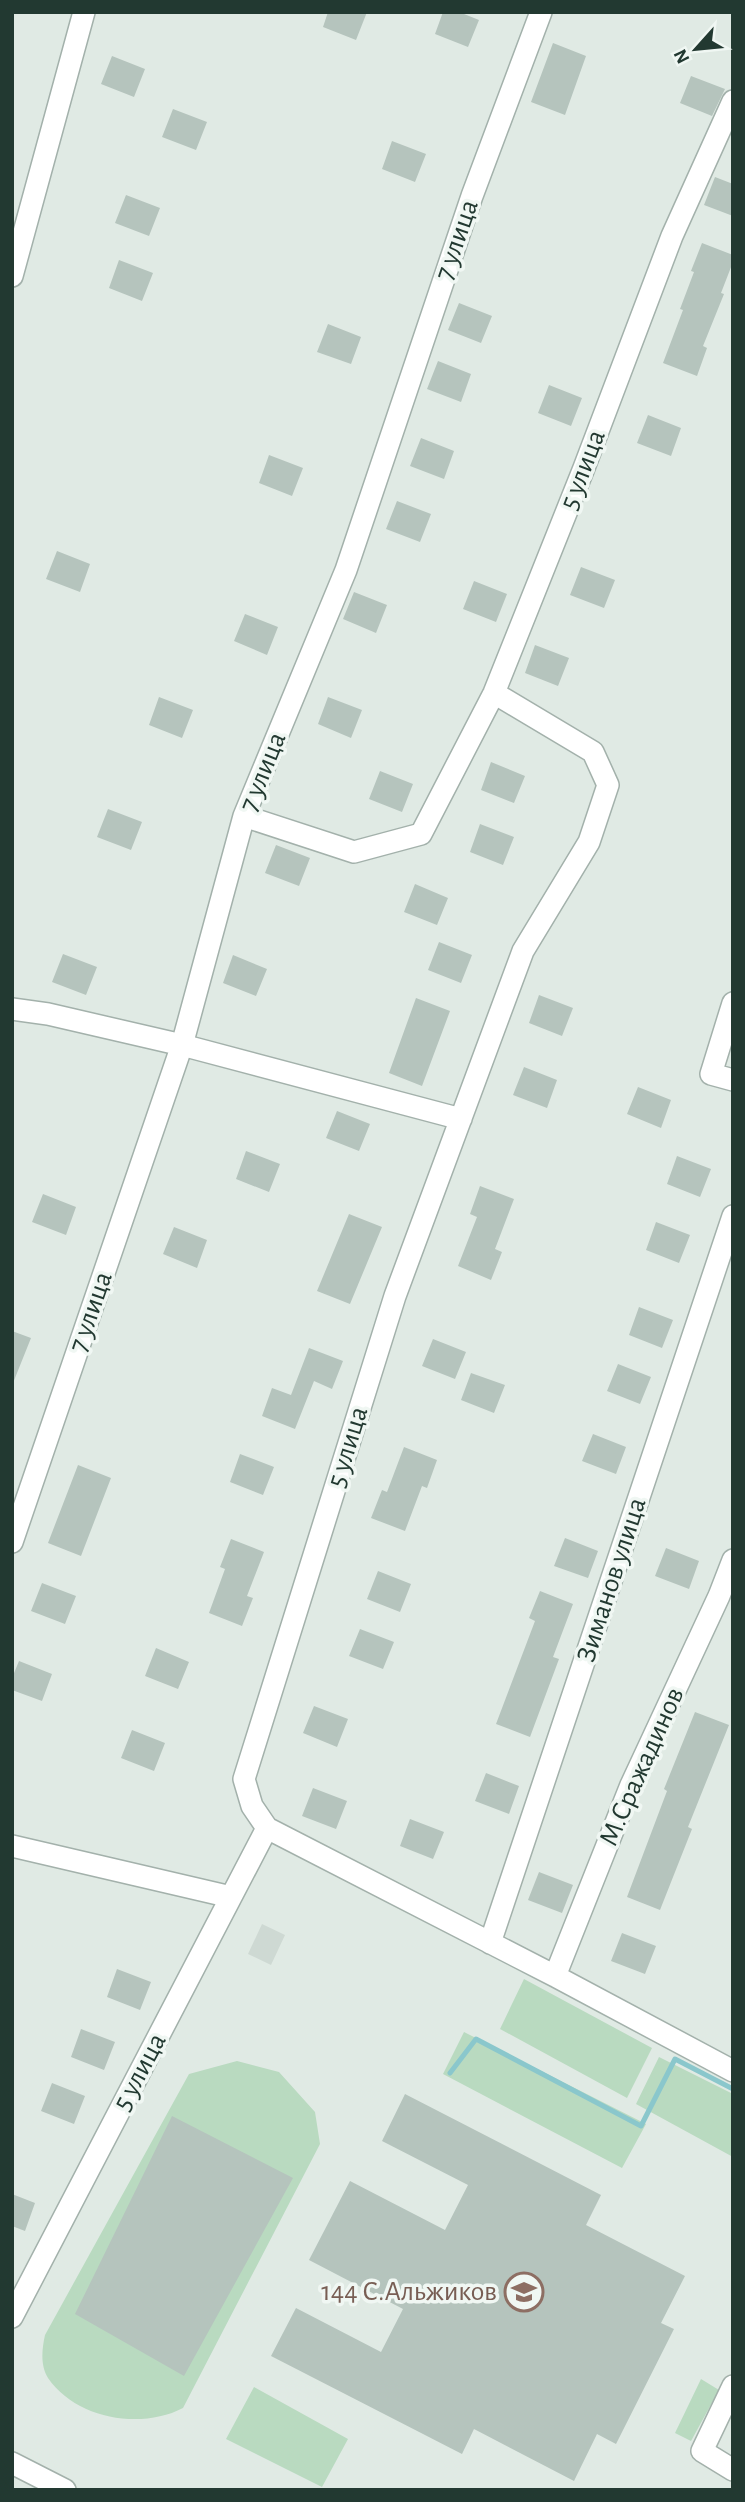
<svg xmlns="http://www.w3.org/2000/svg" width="745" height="2502" viewBox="0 0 745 2502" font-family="'Alegreya Sans',sans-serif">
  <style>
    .built { fill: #ced9d3 }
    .green { fill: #b9dac0 }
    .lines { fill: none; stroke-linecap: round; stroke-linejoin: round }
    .stream { stroke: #8ac7cc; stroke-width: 5 }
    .building { fill: #b5c4bd }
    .minor-casing { stroke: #a3b1ab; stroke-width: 24 }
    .minor { stroke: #fff; stroke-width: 21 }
    .labels { text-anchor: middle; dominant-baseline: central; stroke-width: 7; stroke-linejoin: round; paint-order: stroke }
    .street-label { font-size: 28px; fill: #223931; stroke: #f0f7f3 }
    .education-label { font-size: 28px; fill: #785e54; stroke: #f0f7f3; text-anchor: end }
  </style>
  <rect width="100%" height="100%" fill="#e0eae4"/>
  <!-- built -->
  <path class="built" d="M262 1924 285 1935 271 1965 248 1954Z"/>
  <!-- green -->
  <path class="green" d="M524 1979 652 2048 627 2098 500 2029Z
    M464 2032 646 2124 622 2168 443 2074Z
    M659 2057 733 2094V2157L636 2104Z
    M237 2061 279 2072 315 2112 320 2144 183 2408C141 2430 76 2419 48 2378 40 2365 42 2349 45 2335L189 2074Z
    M701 2379 719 2390 691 2441 675 2433Z
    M254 2387 348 2439 322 2487 226 2439Z"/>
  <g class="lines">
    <!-- stream -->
    <path class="stream" d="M450 2073 476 2039 641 2126 675 2059 733 2089"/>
  </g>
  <!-- building -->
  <path class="building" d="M328 12H367L356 40 323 27Z
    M443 12H459L479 20 468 47 435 34Z
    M553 43 586 56 565 115 531 102Z
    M112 56 145 69 134 97 101 84Z
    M691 76 725 89 712 116 680 103Z
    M173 109 207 122 196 150 162 137Z
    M392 141 426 154 415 182 382 169Z
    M715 177 733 184V216L704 205Z
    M126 195 160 208 149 236 115 223Z
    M702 243 733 255V262L721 293 724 294 703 346 707 348 697 376 663 363 683 310 680 309 694 272 691 271Z
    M119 260 153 273 142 301 109 288Z
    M459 303 492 316 481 343 448 330Z
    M328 324 361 337 351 364 317 352Z
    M438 361 471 374 461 402 427 389Z
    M549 385 582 398 571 426 538 413Z
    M648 415 681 428 671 456 637 443Z
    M421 438 454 451 444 479 410 466Z
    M269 455 303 468 292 496 259 483Z
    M397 501 431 514 420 542 386 529Z
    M57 551 90 564 80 592 46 579Z
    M581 567 615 580 604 608 570 595Z
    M474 581 507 594 496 622 463 609Z
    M354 592 387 605 376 633 343 619Z
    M245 614 278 627 267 655 234 641Z
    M535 645 569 658 558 686 525 673Z
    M159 697 193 710 182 738 149 725Z
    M328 697 362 710 351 738 318 724Z
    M491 762 525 776 514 803 481 790Z
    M380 771 413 784 402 812 369 799Z
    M108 809 142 822 131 850 97 837Z
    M480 824 514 837 503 865 470 852Z
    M276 845 310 858 299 886 265 873Z
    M415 884 448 898 437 925 404 912Z
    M439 942 472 955 461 983 428 970Z
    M63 954 97 967 86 995 52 982Z
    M233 955 267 969 256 996 223 983Z
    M539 995 573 1008 562 1036 529 1023Z
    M416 998 450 1011 422 1086 389 1073Z
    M524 1067 557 1080 547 1108 513 1095Z
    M638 1087 671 1100 661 1128 627 1114Z
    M337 1111 370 1124 359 1151 326 1138Z
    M246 1151 280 1164 269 1192 236 1179Z
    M677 1156 711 1169 700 1197 667 1184Z
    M480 1186 514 1199 495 1249 502 1252 491 1280 458 1266 477 1217 470 1214Z
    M43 1194 76 1207 66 1235 32 1222Z
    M349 1214 382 1227 350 1304 317 1291Z
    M656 1222 690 1235 679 1263 646 1250Z
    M174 1227 207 1240 197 1268 163 1254Z
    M639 1307 673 1320 662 1348 629 1335Z
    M12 1331 31 1338 13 1383 12 1382Z
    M433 1339 466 1352 455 1379 422 1366Z
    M309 1348 343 1361 332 1389 314 1381 295 1429 262 1416 272 1388 291 1395Z
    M618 1364 651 1377 640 1404 607 1391Z
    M471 1373 505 1385 494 1413 461 1400Z
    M593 1434 626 1447 616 1474 582 1461Z
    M404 1447 437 1460 427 1488 422 1486 405 1531 371 1518 382 1490 387 1492Z
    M240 1454 274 1467 263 1495 230 1482Z
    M78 1465 111 1478 81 1556 48 1543Z
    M565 1538 598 1551 588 1578 554 1566Z
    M231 1539 264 1552 247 1596 253 1598 242 1626 209 1613 225 1569 220 1567Z
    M666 1548 699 1561 689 1589 655 1576Z
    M378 1571 411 1584 400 1612 367 1599Z
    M42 1583 76 1596 65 1624 31 1611Z
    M540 1591 573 1604 553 1657 559 1659 530 1737 496 1724 535 1621 529 1618Z
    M360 1629 394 1642 383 1669 349 1656Z
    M156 1648 189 1662 178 1689 145 1676Z
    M19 1661 52 1674 42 1701 12 1690V1678Z
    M314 1706 348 1719 337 1747 303 1733Z
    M695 1712 729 1725 688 1827 692 1829 660 1910 627 1897 667 1791 664 1789Z
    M132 1730 165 1743 154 1771 121 1758Z
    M486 1773 519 1786 509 1814 475 1801Z
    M313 1788 347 1801 336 1829 302 1816Z
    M410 1819 444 1832 433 1859 400 1846Z
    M539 1872 573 1885 562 1913 528 1900Z
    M622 1933 656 1946 645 1974 611 1961Z
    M117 1969 151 1982 140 2010 107 1997Z
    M81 2029 115 2042 104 2070 71 2057Z
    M52 2083 85 2096 74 2124 41 2111Z
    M405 2094 601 2195 586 2225 685 2276 661 2323 674 2329 616 2444 597 2434 574 2481 474 2429 462 2454 271 2356 296 2308 381 2352 403 2309 309 2260 350 2181 445 2230 468 2185 382 2141Z
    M172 2116 293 2178 184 2376 75 2314Z
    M12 2194 35 2203 25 2231 12 2226Z"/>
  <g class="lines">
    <defs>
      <path id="minor" d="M12 276 84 12
        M494 693 593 752 608 785 589 842 523 951 395 1296 244 1779 252 1806 267 1828 555 1976 733 2071
        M244 816 354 852 421 834 494 693 584 468 672 236 733 101
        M733 1003 711 1074 733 1080
        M12 1009 48 1014 182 1045 461 1119
        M12 1542 182 1045 244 816 346 570 472 196 541 12
        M12 1846 231 1897
        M490 1943 733 1216
        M555 1976 631 1785 719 1596 733 1560
        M12 2317 267 1828
        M733 2386 702 2451 733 2470
        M12 2463 65 2490"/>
    </defs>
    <!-- minor casing -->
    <use href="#minor" class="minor-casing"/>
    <!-- minor -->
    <use href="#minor" class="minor"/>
  </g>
  <!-- icons -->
  <defs>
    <symbol id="school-ring" viewBox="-11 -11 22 22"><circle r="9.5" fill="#f0f7f3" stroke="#8d6e63" stroke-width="1.5"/><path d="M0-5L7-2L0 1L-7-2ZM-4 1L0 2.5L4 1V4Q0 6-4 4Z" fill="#8d6e63"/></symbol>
  </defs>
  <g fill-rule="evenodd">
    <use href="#school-ring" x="502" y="2270" width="44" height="44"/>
  </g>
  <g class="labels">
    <!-- street labels -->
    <g class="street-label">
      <text transform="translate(457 240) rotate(-71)">7 улица</text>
      <text transform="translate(583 470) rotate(-69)">5 улица</text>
      <text transform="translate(263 772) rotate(-68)">7 улица</text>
      <text transform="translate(91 1312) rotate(-71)">7 улица</text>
      <text transform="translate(348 1447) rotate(-73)">5 улица</text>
      <text transform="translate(612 1580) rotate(-72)">Зиманов улица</text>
      <text transform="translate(642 1767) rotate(-66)">М.Сражадинов</text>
      <text transform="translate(140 2072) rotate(-62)">5 улица</text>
    </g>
    <!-- education labels -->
    <g class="education-label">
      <text x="497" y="2292">144 С.Альжиков</text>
    </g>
  </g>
  <!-- border -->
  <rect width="745" height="2502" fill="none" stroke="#223931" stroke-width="28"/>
  <!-- north arrow -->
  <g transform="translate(696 49) rotate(243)" stroke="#f0f7f3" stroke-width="5" paint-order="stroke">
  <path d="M0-5L12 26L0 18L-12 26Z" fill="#223931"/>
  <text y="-10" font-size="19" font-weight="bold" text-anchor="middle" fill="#223931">N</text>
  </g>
</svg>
